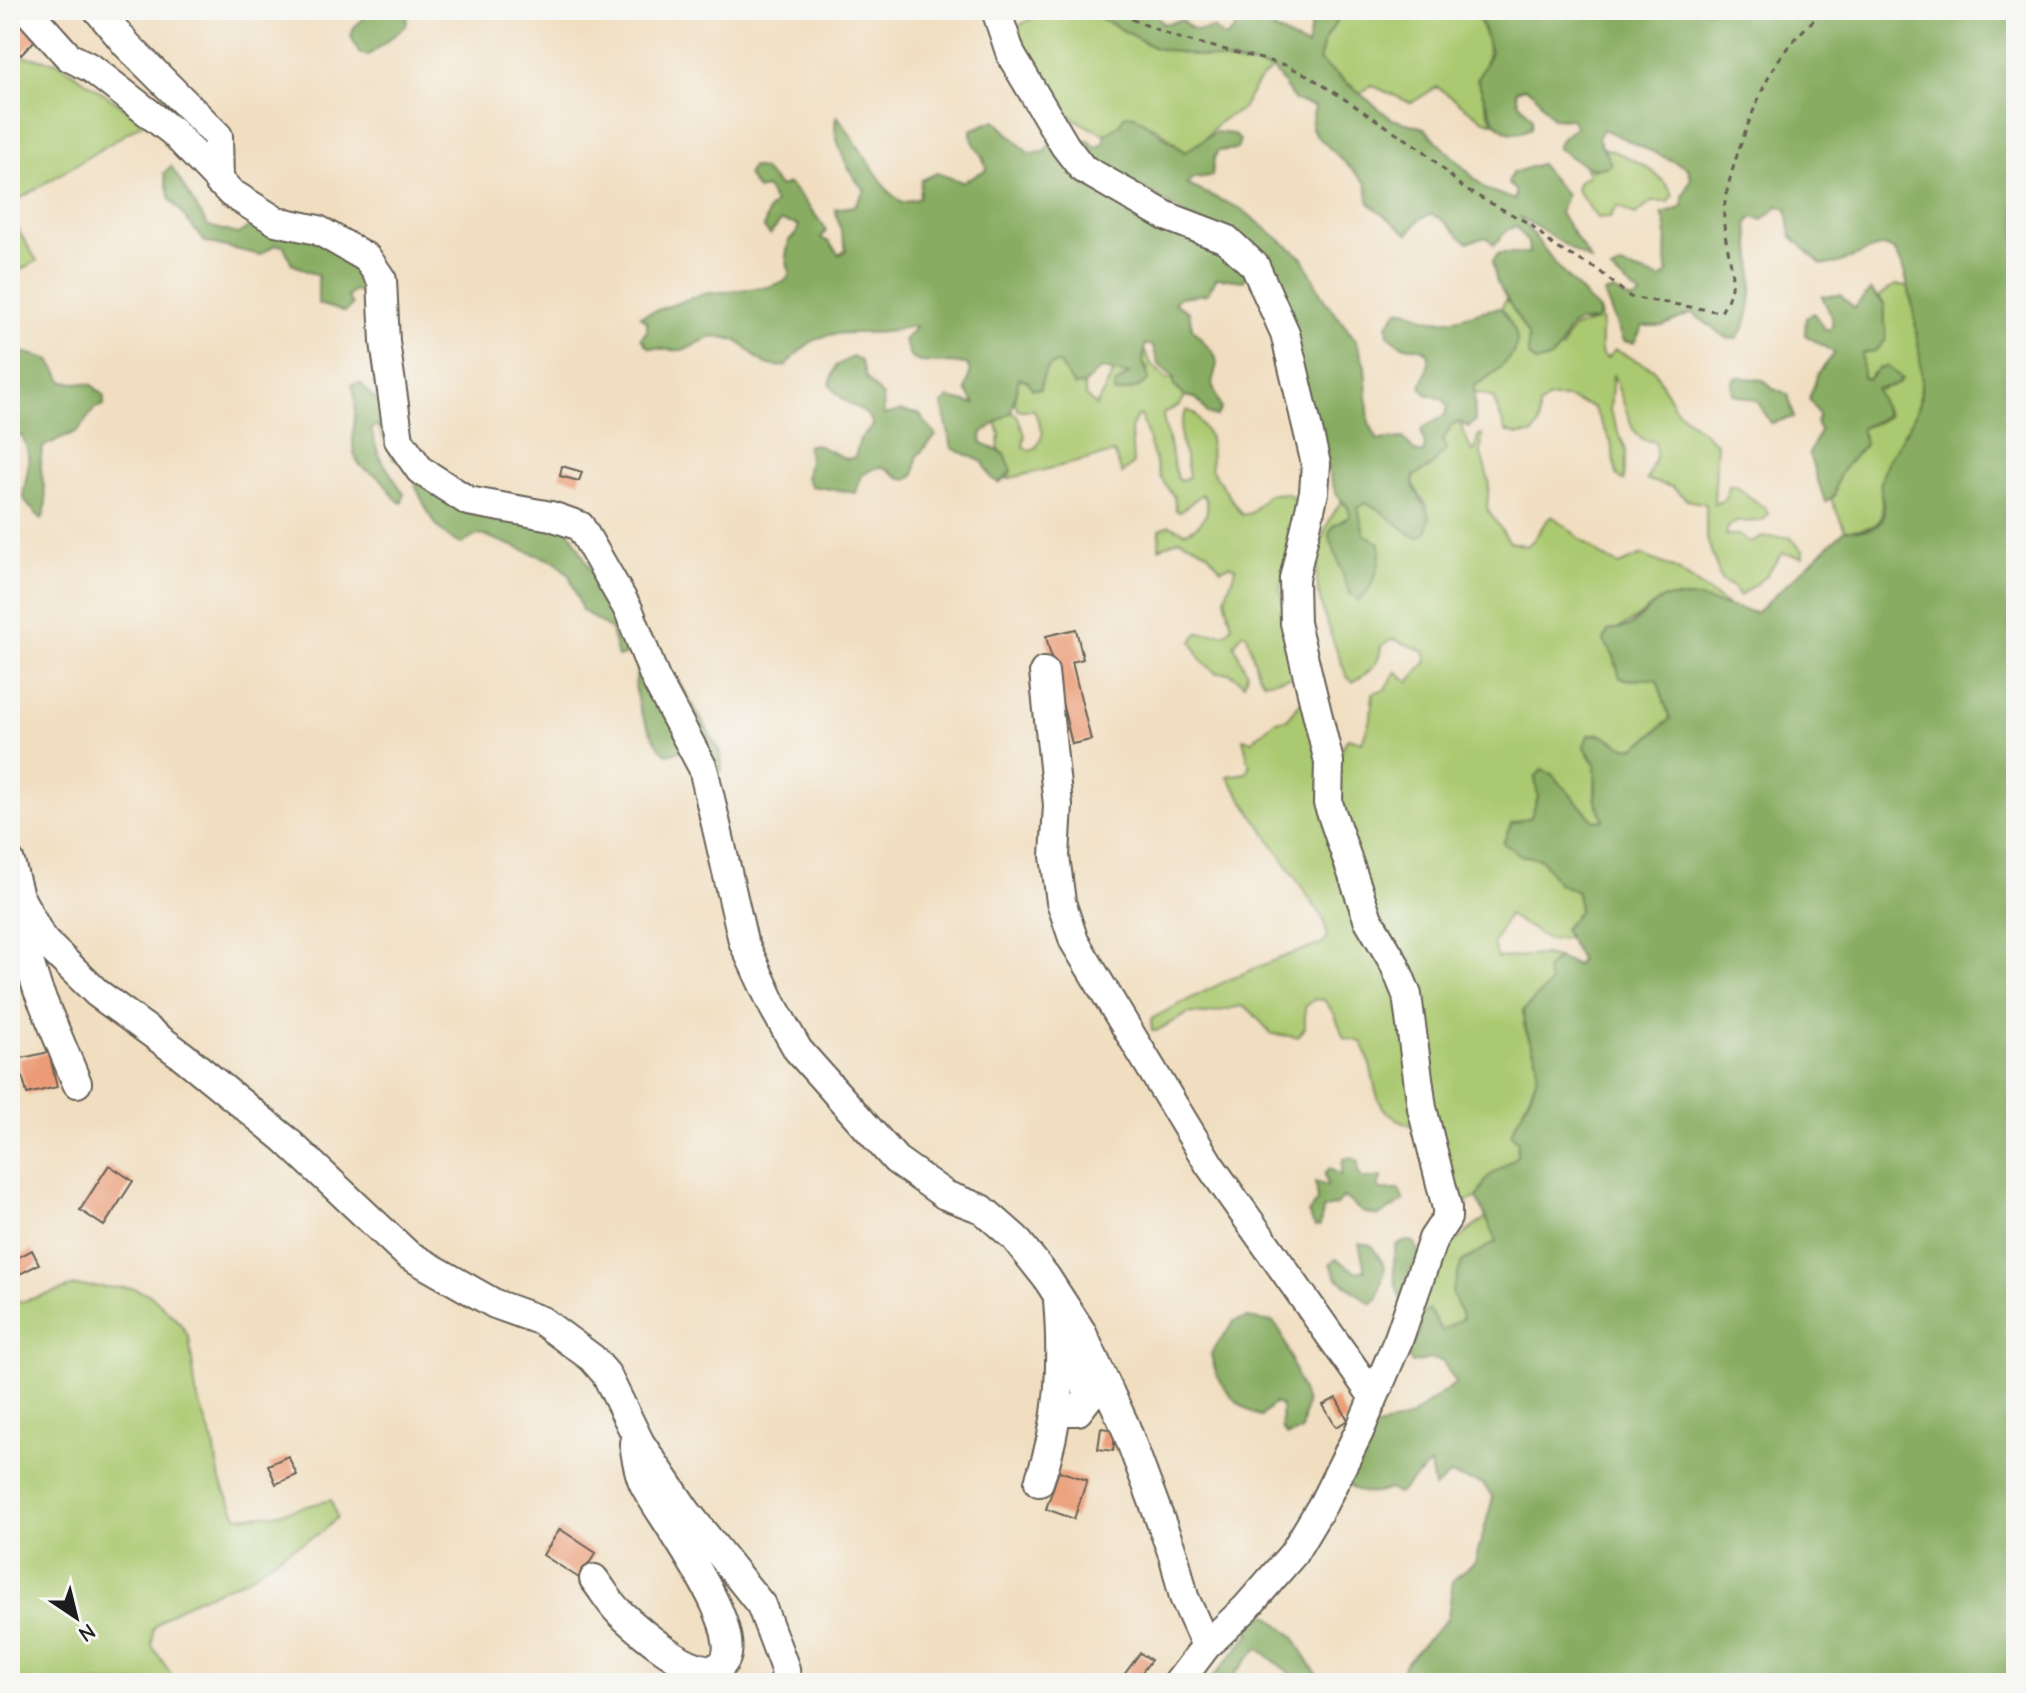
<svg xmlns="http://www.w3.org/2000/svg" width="2026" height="1693" viewBox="0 0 2026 1693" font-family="'Comic Neue',sans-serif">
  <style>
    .green { fill: #abc970; stroke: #647246; stroke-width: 2 }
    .forest { fill: #88ad62; stroke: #52643f; stroke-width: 2 }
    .building { fill: #eb9b76 }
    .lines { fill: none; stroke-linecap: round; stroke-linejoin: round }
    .minor-casing { stroke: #676055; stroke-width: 32 }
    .path { stroke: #676055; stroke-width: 3; stroke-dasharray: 6 6; stroke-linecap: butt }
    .minor { stroke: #fff; stroke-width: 28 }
  </style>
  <rect width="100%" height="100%" fill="#f6f6f2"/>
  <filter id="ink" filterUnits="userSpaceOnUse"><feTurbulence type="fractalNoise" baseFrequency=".0125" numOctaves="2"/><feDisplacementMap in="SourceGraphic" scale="16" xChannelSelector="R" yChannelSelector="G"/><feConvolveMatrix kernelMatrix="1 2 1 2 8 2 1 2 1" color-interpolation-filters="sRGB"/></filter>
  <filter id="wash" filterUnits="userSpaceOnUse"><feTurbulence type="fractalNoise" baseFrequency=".006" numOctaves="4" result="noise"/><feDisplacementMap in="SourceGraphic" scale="32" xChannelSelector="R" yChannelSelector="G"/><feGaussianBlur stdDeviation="1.8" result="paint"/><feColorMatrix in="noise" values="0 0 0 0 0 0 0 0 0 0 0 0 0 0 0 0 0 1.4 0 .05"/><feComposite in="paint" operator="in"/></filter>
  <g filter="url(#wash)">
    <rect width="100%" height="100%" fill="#f1dec0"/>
    <!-- green -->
    <path class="green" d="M1048 10H1086L1155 48 1273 69C1253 83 1255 89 1243 107 1238 114 1228 115 1222 120 1209 131 1204 145 1185 152L1157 128 1124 116 1120 124 1105 134C1050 113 1042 83 1015 35L1018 26Z
      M1343 10H1477C1485 45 1498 43 1477 80 1485 94 1485 111 1494 123L1482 119 1437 87 1411 103 1371 85 1361 93 1319 61 1324 42Z
      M10 54 57 62 145 122 10 205Z
      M1600 147C1626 154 1661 171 1673 195L1668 202H1652L1635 215 1617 206 1610 217 1597 218 1576 189 1579 181 1589 175 1584 164 1594 170Z
      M10 217 37 261 10 276Z
      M1895 285 1909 286C1915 330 1931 378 1913 420 1905 437 1891 452 1885 468 1871 505 1904 529 1845 530L1831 499 1835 495 1836 477 1865 445 1861 428 1882 421 1888 415 1875 389H1882L1872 373 1868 379 1863 377 1860 359C1867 335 1898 323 1879 296Z
      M1507 299 1528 335V355L1562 349C1569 327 1575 326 1597 321L1599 311C1605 322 1598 340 1602 355L1607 358 1615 350 1654 369 1675 408 1717 444 1714 504 1726 499 1728 486 1734 485 1766 509 1768 515 1762 521 1736 522 1728 527 1726 535H1740L1750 543 1763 537H1790L1803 551V557L1782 553 1766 576 1739 596 1733 587 1721 580 1706 536V504L1687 500 1672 487 1647 480 1656 455 1655 442 1642 439 1633 429 1613 374 1610 411 1626 451 1624 481 1617 476 1611 442 1593 407 1567 398H1549L1539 406V425L1533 434 1517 435 1506 431 1493 398 1481 393 1472 395 1474 386 1490 376 1517 339 1501 308Z
      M1144 350 1151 364 1167 379 1174 378V386L1185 396 1180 405 1164 413 1163 417 1177 478 1180 481 1189 477C1187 453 1172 433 1187 410L1195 414 1210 438 1211 469 1242 515 1251 513 1268 494 1287 493 1298 502 1280 589 1296 676 1264 682 1258 674 1247 635 1243 633 1234 644 1247 673 1244 684 1230 673H1216L1201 660 1192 641 1198 633H1226L1232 626 1225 598 1236 568 1230 565 1221 569 1206 551 1180 539 1159 548 1160 530 1169 525 1185 532C1202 527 1215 509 1202 494L1180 512 1176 510 1174 497 1160 477 1141 415 1137 416 1131 429 1133 464 1122 474 1114 453 1007 479 1012 471 1005 455 998 449 1000 435 996 421 1011 412 1017 415 1025 435 1023 446 1029 450 1036 448 1043 433 1034 410H1018L1014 400 1019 378 1028 381 1050 365 1059 363 1074 386 1084 385 1086 396 1096 406 1115 370 1130 374 1114 392 1148 370 1143 362Z
      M1460 422 1471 450 1475 451 1478 436 1482 435 1481 454 1489 481 1487 509 1510 542 1526 546C1539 539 1540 524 1552 516 1575 532 1595 555 1619 565L1642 555 1676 569 1733 609C1712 603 1670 591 1652 606 1636 619 1628 626 1608 631L1604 641 1615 657 1616 667 1639 680 1648 677 1658 680 1670 719 1638 746 1627 748 1598 733 1588 735V755C1604 769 1591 783 1596 801 1598 807 1602 814 1604 820L1594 821 1535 777 1538 797 1531 817 1511 824 1520 855 1541 859 1558 883 1577 892 1579 911 1564 929 1567 938 1549 940 1508 915 1493 944 1498 958 1543 955 1557 958 1546 970 1551 984 1523 1023 1537 1060V1077L1523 1108 1517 1156 1487 1178 1477 1198 1466 1202 1458 1199 1421 1128C1362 1113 1383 1086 1362 1042L1344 1038 1335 1015 1324 1000 1315 999 1305 1007V1028L1297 1037 1272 1034 1250 1010 1241 1006 1206 1014 1189 1013 1156 1031H1152L1151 1019C1207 990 1262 961 1323 944L1327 936 1324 920 1227 776 1246 773 1250 767 1243 739 1252 741 1275 721 1287 719 1301 702 1337 758 1348 738 1362 742 1371 717 1373 693 1386 689 1396 671 1409 682 1427 661 1424 651 1393 639 1381 646C1380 666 1369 672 1353 682L1347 677C1323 613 1296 564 1341 502L1348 507 1350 516 1333 526 1329 534 1350 595H1365L1381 552 1372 538 1364 535 1358 508 1365 503C1376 506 1402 525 1409 534L1428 507 1413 485 1414 476 1430 467 1445 450 1443 441 1451 424Z
      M1487 1217 1497 1241 1462 1262 1452 1292 1463 1318 1442 1332 1429 1310 1419 1333 1412 1331C1433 1266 1429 1258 1487 1217Z
      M75 1286 133 1288 151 1295 179 1322 189 1337 196 1393 214 1445 220 1481 238 1517 275 1514 331 1500 337 1517C322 1537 301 1541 281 1554 268 1561 259 1573 245 1579 212 1595 178 1601 153 1629L152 1646 177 1683H10V1305Z"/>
    <!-- forest -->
    <path class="forest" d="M373 10H409L406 26 368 56 359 53 351 36 354 27Z
      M1086 10H1154L1163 24 1182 20C1191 31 1199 32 1213 28L1225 38 1234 31 1238 10H1262L1273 29 1307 47 1314 10H1343L1324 42 1319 61 1392 119 1424 128 1485 189 1515 200V190L1508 183 1512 173 1540 164 1566 195 1560 213 1592 262 1519 216 1561 271 1599 311 1597 321C1591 322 1582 321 1577 323 1557 332 1568 360 1535 362L1528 355V335L1497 282 1492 262 1499 253H1529L1528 243 1516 226 1507 230 1494 245 1487 237 1468 242C1452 233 1449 220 1431 214L1421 218 1408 234 1369 203 1366 183 1316 135 1311 126 1315 106 1295 101 1273 69 1155 48Z
      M1477 10H2016V1683H1388L1400 1678 1405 1663 1448 1618 1453 1580 1475 1562 1493 1498 1483 1484 1450 1475 1434 1488 1430 1464 1398 1494 1389 1489C1371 1496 1361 1496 1346 1482L1369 1429 1407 1419 1456 1383 1443 1362 1432 1359 1412 1363 1407 1355 1419 1333 1420 1316 1429 1310 1442 1331 1463 1318 1452 1292 1462 1262 1497 1241 1477 1198 1487 1178 1517 1156 1518 1141 1511 1134C1520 1111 1540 1087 1537 1061 1534 1044 1522 1030 1523 1011L1550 984 1546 970 1557 958 1576 965 1580 960 1564 929 1579 911 1577 892 1558 883 1541 859 1520 855 1503 843 1511 824 1531 817 1538 797 1535 777 1542 770 1552 774 1594 821 1604 820 1596 802 1595 762 1584 746 1588 735C1609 731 1620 751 1635 747 1646 743 1660 727 1670 719L1657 680C1644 676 1633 683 1620 678L1614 657 1604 641 1608 631 1630 626 1662 598H1695L1756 613 1845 530C1856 530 1872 532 1880 523 1889 511 1878 495 1881 481 1888 452 1913 430 1920 399 1926 377 1910 266 1894 251 1877 236 1847 269 1821 264L1791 236 1787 209 1778 206 1763 220 1752 217 1747 225C1754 253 1758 319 1736 339L1726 338 1692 313 1663 326H1643L1634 343 1623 341 1604 294 1614 291 1632 301 1641 296 1611 271 1621 266 1661 279 1668 273C1662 252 1672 234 1662 214L1683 207V197L1691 178 1688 168 1603 129 1598 138 1611 164C1593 177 1574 158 1557 148L1561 139 1576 126 1571 119 1552 118 1534 93 1525 88 1516 91 1518 101 1532 118 1531 128C1493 148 1489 102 1477 80L1491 52Z
      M1133 114 1185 152 1215 132 1233 134 1240 140 1237 149 1218 151 1214 158 1212 176 1193 178 1186 184 1243 210 1303 258 1323 298 1356 340 1365 366 1369 423 1378 440 1403 438 1415 452 1423 454 1425 446 1421 429 1444 416 1448 407 1443 399 1426 394 1421 386C1446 327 1406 362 1388 334L1387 325 1398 310C1412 308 1420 319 1433 320 1458 323 1478 309 1501 308 1506 316 1516 328 1517 338 1518 359 1489 377 1474 386L1475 421 1468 427 1460 422 1451 425 1443 441 1446 450 1430 467 1414 476 1413 485 1430 516 1426 533 1418 538C1399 530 1385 509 1365 503L1358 508 1364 534 1380 543C1382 561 1373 590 1358 601L1347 587 1329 534 1333 526 1350 516 1348 507 1336 494 1259 259 1079 150 1081 141H1089L1096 147 1104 144 1105 134 1120 124 1124 116Z
      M837 115 889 192 902 203 919 198 921 180 937 173 962 182 986 170C986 154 970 146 971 130L995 120 1028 153 1045 152 1050 144 1083 183 1148 222 1184 224 1248 272 1244 281 1217 278 1207 294 1180 297 1174 303 1189 312 1192 328 1215 355 1217 364 1212 383 1221 409 1216 417 1208 414 1197 399 1185 396 1174 386V378L1158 364 1153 346 1145 344 1143 362 1149 379C1140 389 1128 392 1114 393L1116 384 1129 374C1103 374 1106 358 1084 385L1074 386 1059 363C1043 366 1043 375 1041 389H1032L1028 381 1019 378 1011 412 982 433 981 442 1005 455 1012 471 999 483 991 478 983 462 952 448 942 404 949 398 975 404 966 390 970 372 967 364 920 362 911 358 904 341 916 326C905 326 896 331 885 332 835 336 821 324 786 366 752 370 753 342 727 338 702 335 704 343 686 349 675 353 659 348 648 347L641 338 647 331V322L640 316 703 294 768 287 785 281 790 274 786 257 789 240 796 234 799 225 781 221 770 235 764 228 768 211 775 203 766 188 757 190 747 175 752 167 762 169 780 187 788 184C793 186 824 225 826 231L821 238 829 242 839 255 846 250 835 209 854 206 865 190C850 177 829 134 837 115Z
      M171 166 208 226 238 234 253 224 340 247 376 289 370 297 354 290 348 297 352 305 345 312 318 304V276L292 264 284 246 275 245 260 255 205 242 170 199 164 173Z
      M1871 290 1884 304 1886 340 1875 351 1862 353 1863 377 1868 379 1878 369 1888 366 1902 379 1896 385 1876 389 1887 416 1861 428 1865 445C1849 461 1836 472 1835 495L1825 502 1809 454 1820 431 1816 422 1819 415 1809 399 1818 374 1835 353 1805 335 1806 317 1814 313 1824 329 1830 331C1837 320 1826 307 1822 296L1840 295 1854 308Z
      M22 352 49 359 64 382 91 384 104 396V405L95 408 78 431 44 446C33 469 54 498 42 519 16 496 24 497 28 468 30 456 26 446 22 435L10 439V354Z
      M852 357 861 361 866 378 883 397 884 415 901 411 919 414 936 436 917 456 915 474 908 480C884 475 892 456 861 476L856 493 811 486 806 478 809 459 807 446 815 444 847 459 855 457 860 439 873 426C868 405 843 409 830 383L836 366Z
      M1737 377 1763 380 1773 389 1788 394 1794 417 1771 423 1757 401 1732 394V381Z
      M361 383 372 397 380 401 402 461 393 458 378 425 371 430 379 456 404 494 402 503C392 499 389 487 381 479 375 473 366 472 360 465 344 446 362 412 352 384Z
      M423 481 567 526 632 645 628 654 618 657 611 630 582 610 569 575 556 562 486 536 477 535 462 544C436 536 426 507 415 485Z
      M647 662 679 682 721 753 722 771 714 772 685 750 667 754 660 748C644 721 628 696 639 665Z
      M1351 1157 1358 1161V1172L1363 1179 1382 1177 1378 1187 1380 1190H1399L1404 1201 1378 1216 1362 1212 1344 1197 1336 1205 1323 1209 1320 1226 1315 1227 1308 1213 1317 1201 1315 1182 1327 1186 1325 1173 1330 1168 1341 1176 1343 1159Z
      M1407 1241 1414 1242 1423 1259 1404 1305C1393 1286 1392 1266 1396 1245Z
      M1359 1243 1371 1245 1385 1266 1378 1298 1371 1304 1337 1278 1330 1264 1336 1259 1357 1272 1365 1270Z
      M1247 1318 1273 1322 1281 1332 1306 1403 1301 1431 1287 1436 1282 1430 1281 1406 1274 1403 1261 1417C1235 1405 1216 1384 1211 1354 1217 1341 1228 1334 1234 1321Z
      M1268 1615 1293 1636 1322 1683H1302L1258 1648 1226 1683H1208L1251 1633 1240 1622Z"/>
    <g id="blocks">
      <!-- building -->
      <path class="building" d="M10 10H15L40 35 21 55 10 44Z
        M562 466 582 472 579 481 560 476Z
        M1076 629 1083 659 1072 662 1091 740 1072 744 1046 636Z
        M49 1052 57 1087 27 1094 18 1059Z
        M109 1165 133 1181 104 1226 80 1210Z
        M32 1250 39 1264 20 1274 13 1260Z
        M1336 1398 1348 1420 1336 1427 1323 1405Z
        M1101 1428 1116 1430 1113 1451 1098 1449Z
        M288 1456 297 1475 276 1484 268 1465Z
        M1059 1471 1087 1480 1074 1519 1046 1509Z
        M560 1529 596 1553 579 1578 543 1555Z
        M1140 1653 1151 1660 1134 1683H1118Z"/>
    </g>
  </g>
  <g filter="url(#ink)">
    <use href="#blocks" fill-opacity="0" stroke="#676055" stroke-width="2"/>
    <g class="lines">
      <defs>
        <path id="minor" d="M27 10 69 57 91 68 173 132 231 193 276 221 318 230 367 258 382 280 385 342 399 440 420 470 468 501 551 516 580 526 629 611 655 678 703 768 743 941 774 1008 798 1050 896 1160 945 1195 982 1209 1015 1238 1046 1277 1081 1331 1125 1426 1174 1557 1184 1597 1206 1646
          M98 10 127 45 218 136 219 182
          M996 10 1011 55 1065 146 1082 168 1166 216 1226 239 1255 266 1285 333 1316 464 1314 492 1294 579 1295 623 1329 762 1328 803 1368 919 1394 963 1407 995 1422 1108 1447 1208V1218L1433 1239 1399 1338 1359 1432 1323 1504 1293 1554 1246 1608 1206 1646 1178 1683
          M1044 672 1058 805 1055 856 1061 902 1074 941 1209 1164 1373 1396
          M10 862 19 896 42 939 97 993 183 1056 285 1139 407 1254 495 1304 542 1321 592 1358 606 1374 640 1443 686 1511 761 1605 785 1669 786 1683
          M13 911 38 990 77 1083
          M1058 1402 1070 1411H1078L1088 1398 1086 1383 1069 1360
          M1039 1482C1061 1421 1063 1363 1058 1300
          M594 1579C603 1590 610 1604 620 1613 637 1629 694 1680 718 1667 759 1643 657 1512 644 1484 638 1472 636 1456 634 1443"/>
      </defs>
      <!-- minor casing -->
      <use href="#minor" class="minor-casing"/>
      <!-- path -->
      <path class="path" d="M1109 10 1175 37 1285 65 1307 75 1423 150 1464 189 1530 224 1555 247 1597 269 1630 297 1721 312C1745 274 1721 250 1724 211 1726 177 1755 101 1772 71 1784 48 1805 28 1824 10"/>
      <!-- minor -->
      <use href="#minor" class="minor"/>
    </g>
  </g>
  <!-- margin -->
  <rect width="2026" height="1693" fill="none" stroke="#f6f6f2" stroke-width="40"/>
  <!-- north arrow -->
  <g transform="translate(76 1617) rotate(145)" stroke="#f6f6f2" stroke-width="6" paint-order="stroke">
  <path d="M0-6L14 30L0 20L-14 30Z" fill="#1c1c1c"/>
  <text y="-12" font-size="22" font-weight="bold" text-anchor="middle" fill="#1c1c1c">N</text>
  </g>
</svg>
